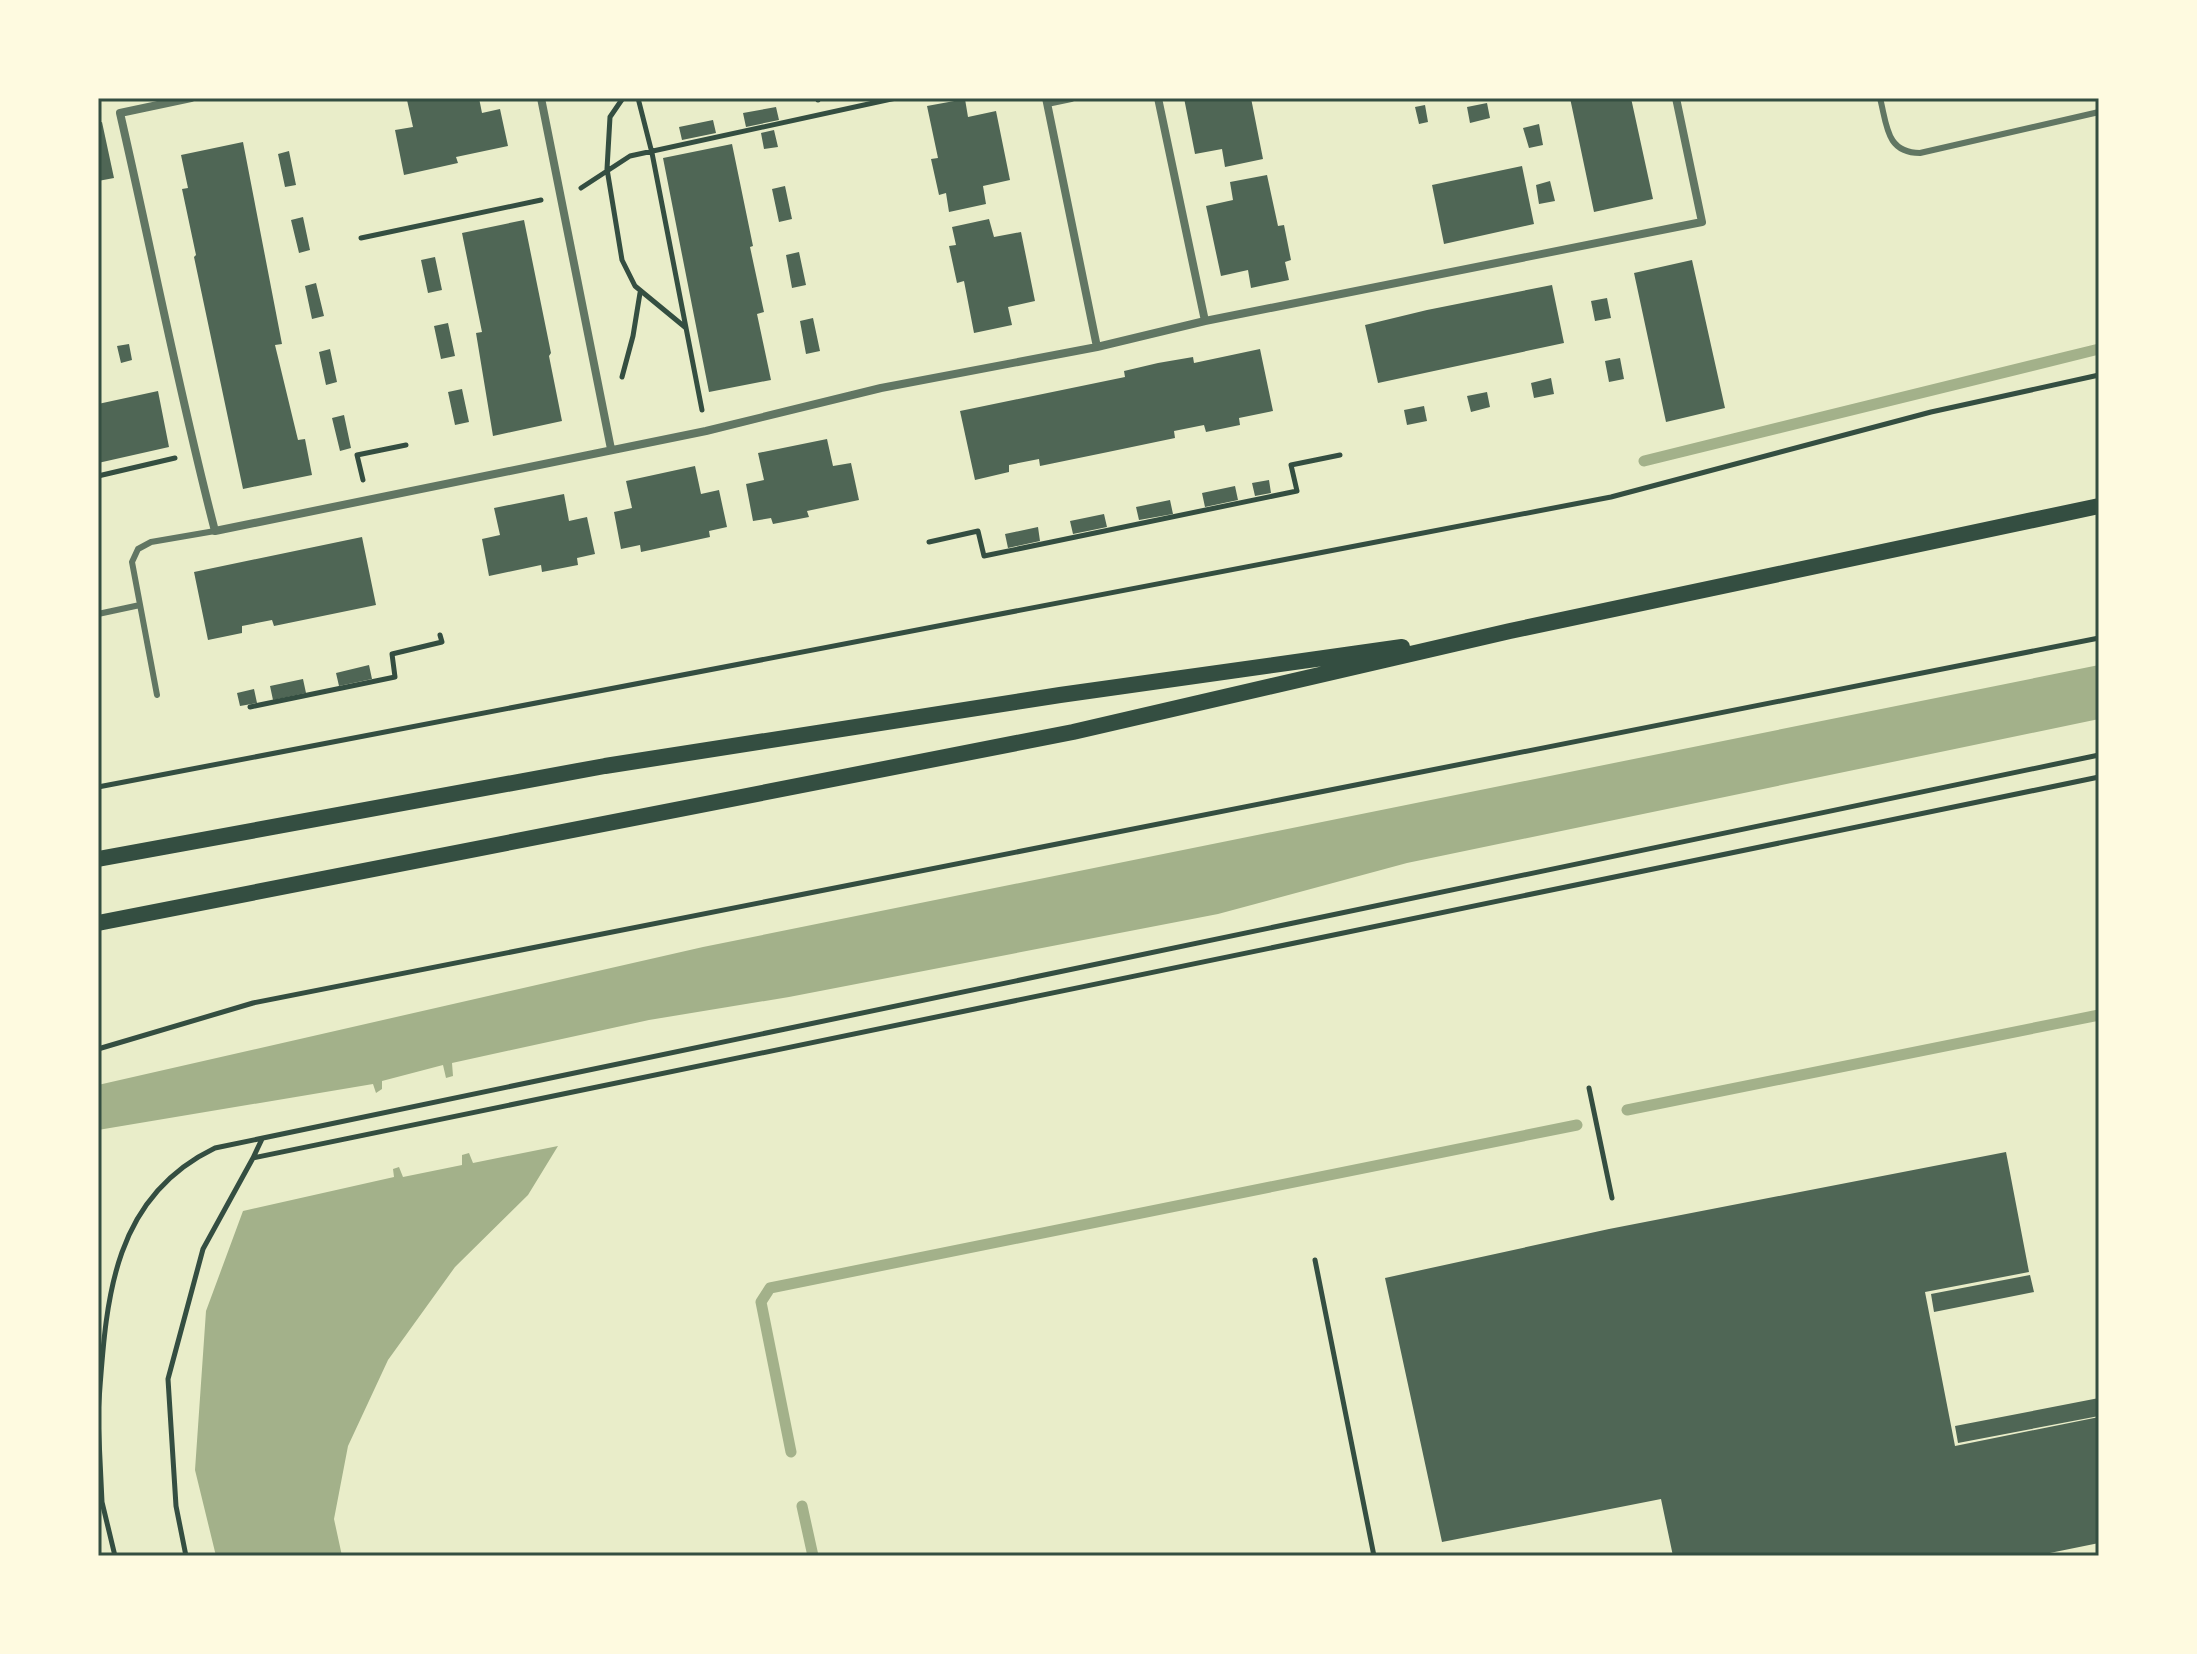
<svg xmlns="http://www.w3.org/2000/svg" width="2197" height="1654" viewBox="0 0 2197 1654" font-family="'Titillium Web',sans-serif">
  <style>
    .water { fill: #a3b18a }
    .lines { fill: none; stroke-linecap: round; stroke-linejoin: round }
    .stream { stroke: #a3b18a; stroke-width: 11 }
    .building { fill: #4f6655 }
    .path { stroke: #344e41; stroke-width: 5 }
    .service { stroke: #617663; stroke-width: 6 }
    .minor { stroke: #617663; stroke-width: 8 }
    .secondary { stroke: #344e41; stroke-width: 16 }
    .neatline { fill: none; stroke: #344e41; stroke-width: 3 }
  </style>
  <rect width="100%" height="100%" fill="#e9edc9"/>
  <!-- water -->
  <path class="water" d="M2099 665V719L1407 863 1218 914 789 997 649 1020 452 1063 453 1076 446 1078 443 1065 382 1081V1089L376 1093 373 1084 98 1130V1085L703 947Z
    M558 1146 528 1195 455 1267 388 1360 348 1446 334 1519 342 1556H216L195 1470 206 1311 243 1211 394 1177 393 1169 399 1167 403 1177 462 1165V1155L469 1153 473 1163Z"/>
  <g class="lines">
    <!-- stream -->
    <path class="stream" d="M1644 461 2099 349
      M1627 1110 2099 1015
      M791 1452 761 1302 770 1288 1577 1125
      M802 1506 813 1556"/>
  </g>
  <!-- building -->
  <path class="building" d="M414 98H479L482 113 500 109 508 146 456 157 458 163 404 175 395 130 413 127 407 100Z
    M1184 98H1251L1263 159 1225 167 1222 149 1195 154Z
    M1570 98H1631L1653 199 1594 212Z
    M965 99 968 117 996 111 1010 180 983 186 986 204 949 212 946 193 939 195 931 159 938 158 927 106Z
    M1487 103 1490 118 1470 123 1467 107Z
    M1425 105 1428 122 1419 124 1415 107Z
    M776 107 779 120 746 127 743 113Z
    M713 120 716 133 682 140 679 127Z
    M102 122 114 178 98 181V123Z
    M1539 124 1543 145 1529 148 1523 128Z
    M774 130 778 147 764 149 761 133Z
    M243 142 282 344 275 345 298 440 305 439 312 475 243 489 194 257 196 255 182 189 188 188 181 155Z
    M732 144 753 246 750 247 764 312 757 314 771 380 709 392 663 158Z
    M289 151 296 185 285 187 278 154Z
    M1522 166 1534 224 1444 244 1432 185Z
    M1267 175 1278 226 1284 225 1291 260 1285 262 1289 280 1251 288 1248 270 1221 276 1206 206 1233 200 1230 182Z
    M1550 181 1555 201 1539 204 1536 185Z
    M785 186 792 219 779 222 772 189Z
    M303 217 310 250 299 253 291 220Z
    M989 219 994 237 1021 232 1035 301 1008 307 1012 325 974 333 964 281 957 283 949 246 956 245 952 227Z
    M524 220 551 353 549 356 562 421 493 436 476 333 482 332 462 233Z
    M799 252 806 285 792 288 786 255Z
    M435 257 442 290 428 293 421 260Z
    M1692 260 1725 408 1666 422 1634 273Z
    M316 283 324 316 312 319 305 286Z
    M1552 285 1564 343 1378 383 1365 325 1427 310Z
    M1607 298 1611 318 1595 321 1591 301Z
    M813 318 820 351 806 354 800 321Z
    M448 323 455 356 441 359 434 326Z
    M129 344 132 360 121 363 117 346Z
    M330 349 337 382 326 385 319 352Z
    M1260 349 1273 411 1239 418 1240 425 1206 432 1204 425 1174 431 1175 438 1108 452 1040 466 1039 459 1009 465V472L975 480 960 411 1125 377 1124 371 1158 363 1193 357 1194 363Z
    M1620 358 1624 379 1609 382 1605 361Z
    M1551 378 1554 394 1534 398 1531 383Z
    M462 389 469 422 455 425 448 392Z
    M158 391 169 447 98 463V404Z
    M1487 392 1490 407 1471 412 1467 396Z
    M1424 406 1427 421 1407 425 1404 410Z
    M344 415 351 448 340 451 332 418Z
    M827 439 833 466 851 463 859 500 807 511 809 517 773 524 771 518 753 521 746 484 764 480 758 453Z
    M695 466 701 494 719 490 727 527 709 531 710 537 641 552 640 545 621 549 614 512 632 508 626 481Z
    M1269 480 1271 493 1255 496 1252 483Z
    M1235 486 1238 500 1205 507 1202 493Z
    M564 494 569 521 587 517 595 554 577 558 578 565 542 572 541 565 489 576 482 539 500 535 494 508Z
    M1170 500 1173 514 1139 520 1136 507Z
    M1104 514 1107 527 1073 534 1070 521Z
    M1038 527 1040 541 1008 548 1005 534Z
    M362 537 376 605 274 626 272 620 242 626V633L208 640 194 572Z
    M369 665 372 679 339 686 336 673Z
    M303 679 306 693 273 700 270 686Z
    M254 689 257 703 240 706 237 693Z
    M2006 1152 2029 1272 1925 1292 1955 1446 2099 1417V1543L2035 1556H1673L1661 1499 1442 1542 1385 1278 1609 1229Z
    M2030 1275 2034 1292 1934 1312 1931 1294Z
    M2099 1398V1416L1958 1443 1955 1426Z"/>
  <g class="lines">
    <!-- path -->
    <path class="path" d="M623 98 610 117 607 169 622 260 635 286 686 328
      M638 98 652 153 702 410
      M818 98V100
      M581 188 630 156 896 98
      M361 238 541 200
      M622 377 633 336 640 293
      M98 476 175 458
      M363 480 357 455 406 445
      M929 542 978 531 984 556 1297 491 1291 465 1340 455
      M250 707 395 677 392 654 442 642 440 635
      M98 787 1611 497 1931 412 2099 375
      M98 1049 253 1003 2099 638
      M1589 1088 1612 1198
      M262 1139 253 1158 2099 777
      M1315 1260 1374 1556
      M98 1414C106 1309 107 1200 215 1148L2099 755
      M98 1418 102 1502 115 1556
      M186 1556 176 1506 168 1379 203 1249 253 1158"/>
    <!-- service -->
    <path class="service" d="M1880 98C1887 125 1886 153 1920 153L2099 112
      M98 614 140 605
      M157 695 132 562 138 549 151 542 215 531"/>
    <!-- minor -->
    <path class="minor" d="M191 98 120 113C152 252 179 393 215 531L706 431 881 388 1097 347 1205 321 1702 222 1676 98
      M541 98 611 449
      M1046 98 1097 347
      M1158 98 1205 321
      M1047 103 1071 98"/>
    <!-- secondary -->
    <path class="secondary" d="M98 859 605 766 1060 695 1402 647
      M98 923 1073 732 1510 631 2099 506"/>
  </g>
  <!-- border -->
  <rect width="2197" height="1654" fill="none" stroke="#fefae0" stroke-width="200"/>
  <rect x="100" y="100" width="1997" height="1454" class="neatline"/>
</svg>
